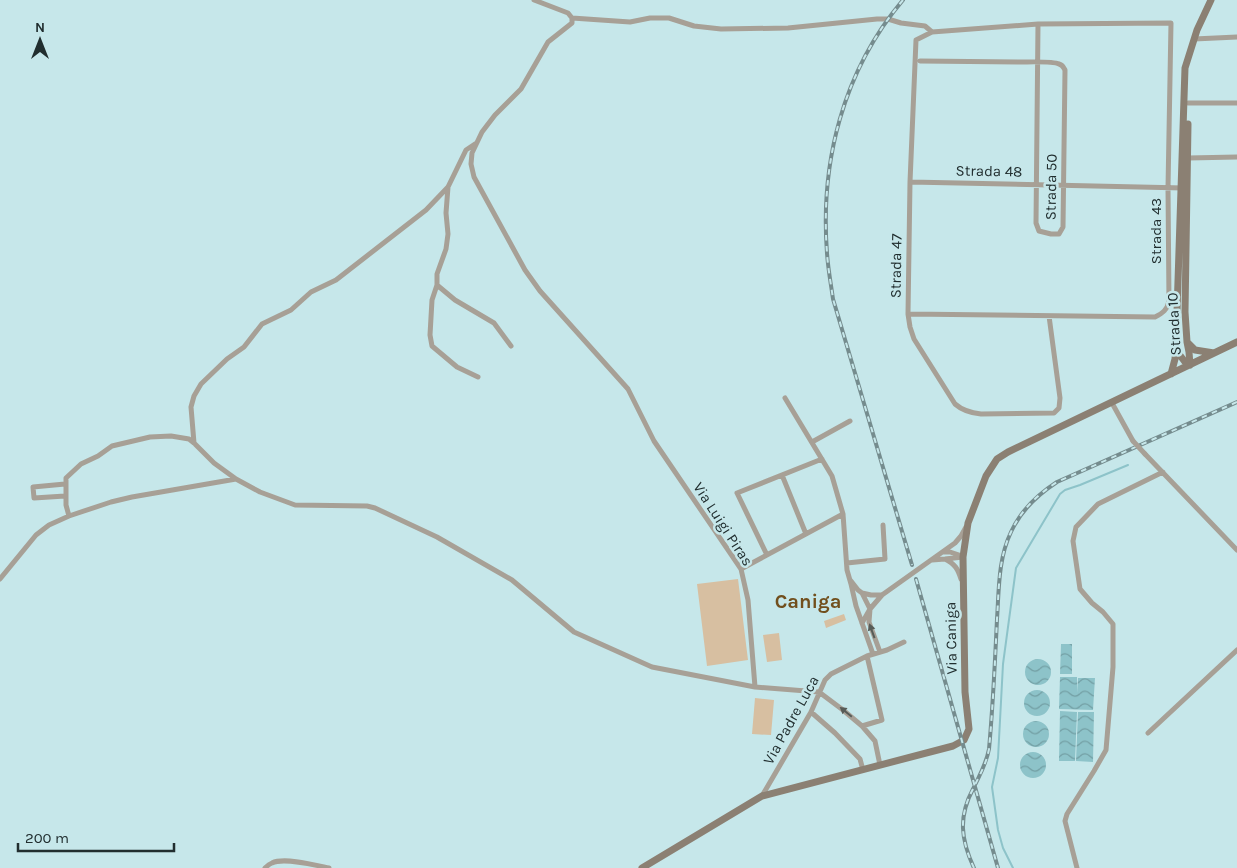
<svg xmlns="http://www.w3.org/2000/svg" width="1237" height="868" viewBox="0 0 1237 868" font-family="Karla,sans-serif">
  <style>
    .pitch { fill: #d7bfa1 }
    .water { fill: url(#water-waves) }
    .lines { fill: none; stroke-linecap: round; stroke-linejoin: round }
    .stream { stroke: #8dc3c9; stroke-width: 2 }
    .street { stroke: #a7a096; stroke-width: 5 }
    .secondary { stroke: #8b8073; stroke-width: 7 }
    .rail-casing { stroke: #758c8e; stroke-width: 4 }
    .rail { stroke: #c6e7ea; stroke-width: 2; stroke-dasharray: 5.5; stroke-linecap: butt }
    .street-bridge { stroke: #a7a096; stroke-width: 5 }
    .oneway { fill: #575c58 }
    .labels { text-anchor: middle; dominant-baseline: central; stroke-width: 5; stroke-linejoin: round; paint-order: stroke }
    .street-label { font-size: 15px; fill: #212e2f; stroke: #c6e7ea }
    .district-label { font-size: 20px; font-weight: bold; fill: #714f1d; stroke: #c6e7ea }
  </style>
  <defs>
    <pattern id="water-waves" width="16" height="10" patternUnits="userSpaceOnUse" patternTransform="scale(1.25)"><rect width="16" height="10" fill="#8dc3c9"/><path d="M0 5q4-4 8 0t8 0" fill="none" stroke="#739fa4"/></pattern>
  </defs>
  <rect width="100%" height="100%" fill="#c6e7ea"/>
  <!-- pitch -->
  <path class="pitch" d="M738 579 748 660 707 666 697 584Z
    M844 614 846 620 826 628 824 621Z
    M779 633 782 660 767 662 763 635Z
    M755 698 774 700 771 735 752 734Z"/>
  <!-- water -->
  <path class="water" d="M1061 644H1072V674H1060Z
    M1025 672a13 13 0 1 1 26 0a13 13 0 1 1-26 0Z
    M1060 677H1077V693L1078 678H1095L1093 710 1059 709Z
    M1024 703a13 13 0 1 1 26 0a13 13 0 1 1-26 0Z
    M1060 711 1077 712 1075 761H1059Z
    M1078 712H1094L1093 762 1076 761Z
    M1023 734a13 13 0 1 1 26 0a13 13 0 1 1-26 0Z
    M1020 765a13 13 0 1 1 26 0a13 13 0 1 1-26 0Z"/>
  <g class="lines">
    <!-- stream -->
    <path class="stream" d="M1013 868 1003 848 998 830 992 787 998 758 1003 664 1016 568 1060 494 1065 490 1080 485 1128 465"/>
    <!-- street -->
    <path class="street" d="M534 0 568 13 572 18
      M572 18V23L548 42 521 89 495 115 482 132 472 153 471 164 474 177 525 270 540 291 628 389 654 441 741 569 748 600 755 687
      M572 18 630 22 650 18H669L694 26 721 29 788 28 877 19H888L901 23 925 26 932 32
      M1194 39 1237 37
      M920 61 1021 62C1030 62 1053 61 1059 64 1063 65 1063 67 1065 70L1063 227 1059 234H1051L1039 231 1036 223 1038 24
      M1188 103H1237
      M1188 158 1237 157
      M910 182 1184 188
      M448 187 446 213 448 234 446 249 437 274V285L455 300 494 323 511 346
      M437 285 432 300 430 335 432 346 457 367 478 377
      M908 314 1155 317C1163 313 1167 310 1169 301L1168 188 1171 23 1038 24 932 32 916 40 910 182 908 314 910 327 914 339 955 404C963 411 971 413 981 414L1054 413 1059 408 1060 398 1049 316
      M785 398 832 476 843 514 847 570 851 584 856 606 873 654
      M1112 403 1133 441
      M812 442 850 421
      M194 443 191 407 194 396 201 384 227 359 244 347 262 324 291 310 311 292 336 280 426 210 448 187 466 150 475 144
      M1145 454 1237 550
      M782 475 806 534
      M65 484 33 487 34 498 65 496
      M69 516 66 505V478L81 464 98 456 112 446 150 437 171 436 189 439 194 443 214 463 236 479
      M943 552H950L962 556
      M767 555 738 495 737 493 822 459
      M945 559C955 564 958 569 961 579
      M932 560 945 559 963 557
      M847 563 885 559 883 525
      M741 569 843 514
      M0 579 36 535 49 525 69 516 111 502 132 497 236 479 260 492 295 505 367 506 375 508 437 537 512 580 574 632 652 667 755 687 819 692 843 710 862 726 875 741 880 765
      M851 581 858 590 862 593 870 609 869 622 880 652
      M862 593 871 595H881
      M862 623 870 609 882 595 955 543 961 536 966 527
      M811 712 835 733 860 759 863 770
      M862 726 882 720 867 656
      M1148 733 1237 650
      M762 796 811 712 825 680 831 674 867 656 887 650 904 642
      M265 868C267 866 269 864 272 863 284 857 315 865 329 868
      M1077 868 1065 821 1067 814 1094 771 1106 750 1113 667V624L1103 612 1092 603 1080 589 1073 541 1076 527 1098 504 1163 472"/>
    <!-- secondary -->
    <path class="secondary" d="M1188 124 1185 312 1187 342 1189 352 1190 365
      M1188 343 1195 350 1214 353
      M1176 350 1185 362 1190 365
      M1171 374 1175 359 1176 342 1185 68 1197 30 1211 0
      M642 868 762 796 953 746 964 740 969 729 965 692 963 557 968 523 986 476 997 459 1008 452 1237 342"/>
    <defs>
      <path id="rail" d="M903 0C843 71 820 162 827 253 828 269 831 284 833 299L912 565
        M916 579 998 868
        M974 868C961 840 958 817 973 789 980 774 986 765 989 749 993 706 995 662 997 619 999 590 998 559 1011 532 1021 510 1037 495 1057 482L1237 402"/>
    </defs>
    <!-- rail casing -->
    <use href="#rail" class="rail-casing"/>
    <!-- rail -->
    <use href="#rail" class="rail"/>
    <!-- street-bridge -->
    <path class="street-bridge" d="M1133 441 1145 454"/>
  </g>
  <!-- one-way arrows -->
  <defs><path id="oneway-solid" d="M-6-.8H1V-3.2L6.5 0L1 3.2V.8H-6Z" transform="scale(1.25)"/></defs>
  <g class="oneway">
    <use href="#oneway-solid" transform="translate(872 631) rotate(-110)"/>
    <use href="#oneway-solid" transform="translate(846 712) rotate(-141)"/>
  </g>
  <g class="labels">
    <!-- street labels -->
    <g class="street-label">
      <text transform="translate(989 171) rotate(1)">Strada 48</text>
      <text transform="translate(1051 187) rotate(-89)">Strada 50</text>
      <text transform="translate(1156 231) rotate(-90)">Strada 43</text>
      <text transform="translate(896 266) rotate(-89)">Strada 47</text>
      <text transform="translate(1174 324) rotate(-93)">Strada 10</text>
      <text transform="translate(723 524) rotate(57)">Via Luigi Piras</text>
      <text transform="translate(951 638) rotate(-91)">Via Caniga</text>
      <text transform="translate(791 720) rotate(-61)">Via Padre Luca</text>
    </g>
    <!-- district labels -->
    <g class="district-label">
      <text x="808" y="601">Caniga</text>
    </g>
  </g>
  <!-- north arrow -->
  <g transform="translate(40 40)" stroke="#c6e7ea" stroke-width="4" paint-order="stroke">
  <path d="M0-4L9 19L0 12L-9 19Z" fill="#212e2f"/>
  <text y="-8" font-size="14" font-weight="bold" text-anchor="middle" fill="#212e2f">N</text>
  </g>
  <!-- scale -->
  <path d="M18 843v8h156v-8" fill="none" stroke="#212e2f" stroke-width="2.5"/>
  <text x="25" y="843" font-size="15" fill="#212e2f" stroke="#c6e7ea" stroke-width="4" paint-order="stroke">200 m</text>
</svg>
